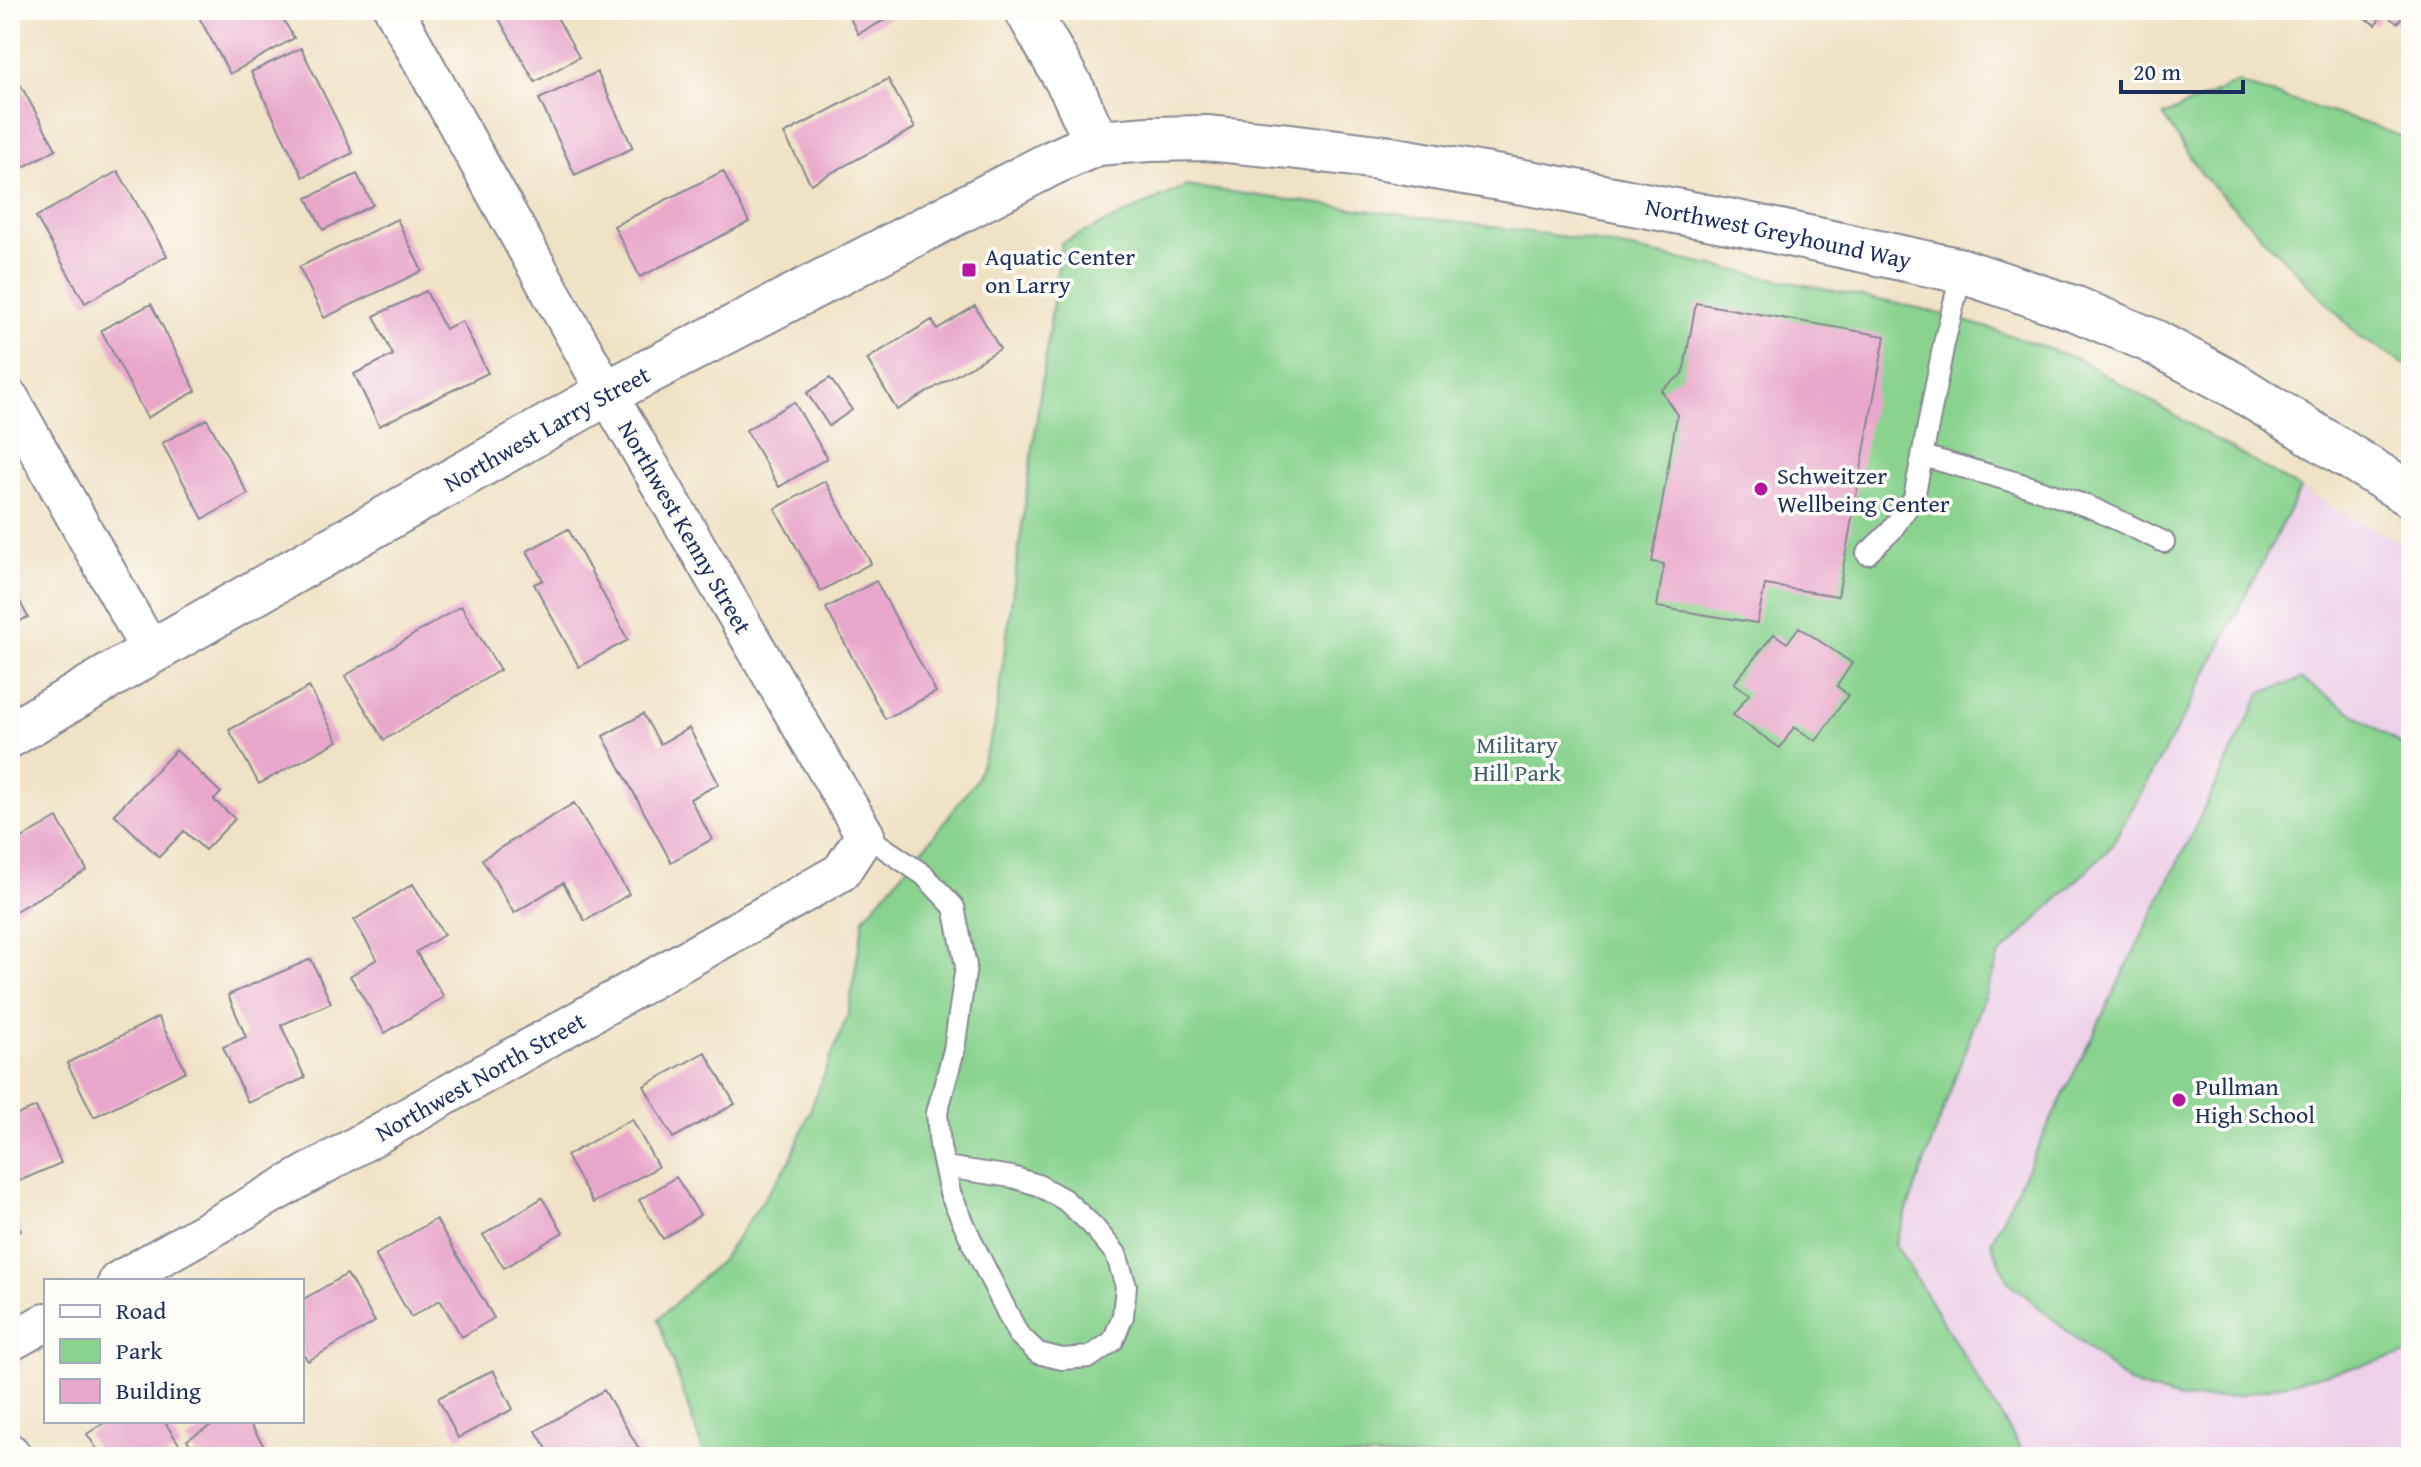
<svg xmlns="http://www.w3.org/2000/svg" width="2421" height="1467" viewBox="0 0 2421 1467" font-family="'Gentium Book Plus',serif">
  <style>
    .built { fill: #eed0e8 }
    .green { fill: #89d38f; stroke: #528176; stroke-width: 2 }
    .building { fill: #e9a8cb }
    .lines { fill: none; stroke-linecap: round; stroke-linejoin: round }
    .lane-casing { stroke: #868892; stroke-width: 24 }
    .street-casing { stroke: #868892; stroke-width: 42 }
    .secondary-casing { stroke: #868892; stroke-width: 48 }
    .lane { stroke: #fff; stroke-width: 20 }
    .street { stroke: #fff; stroke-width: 38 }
    .secondary { stroke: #fff; stroke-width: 44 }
    .poi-dot { fill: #b5179e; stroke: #fdfcf7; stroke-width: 3 }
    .labels { text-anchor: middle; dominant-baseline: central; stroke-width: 7; stroke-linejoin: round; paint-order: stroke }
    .street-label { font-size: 24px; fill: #1b2f5e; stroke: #fdfcf7 }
    .poi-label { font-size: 24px; fill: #1b2f5e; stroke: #fdfcf7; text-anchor: start }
    .park-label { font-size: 24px; fill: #3c606d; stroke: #fdfcf7 }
  </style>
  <rect width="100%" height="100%" fill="#fdfcf7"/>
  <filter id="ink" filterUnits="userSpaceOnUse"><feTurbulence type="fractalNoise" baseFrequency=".0125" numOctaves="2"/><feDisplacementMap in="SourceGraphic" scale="16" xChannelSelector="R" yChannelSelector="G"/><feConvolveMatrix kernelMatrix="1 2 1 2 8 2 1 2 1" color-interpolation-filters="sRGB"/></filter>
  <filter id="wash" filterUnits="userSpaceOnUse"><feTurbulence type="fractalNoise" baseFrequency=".006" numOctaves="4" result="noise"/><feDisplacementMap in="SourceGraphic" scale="32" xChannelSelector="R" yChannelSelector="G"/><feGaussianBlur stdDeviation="1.8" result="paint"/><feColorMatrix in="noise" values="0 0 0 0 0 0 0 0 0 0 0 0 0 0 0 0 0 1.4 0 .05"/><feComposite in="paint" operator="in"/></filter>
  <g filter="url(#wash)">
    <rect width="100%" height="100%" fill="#f0e2c5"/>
    <!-- built -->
    <path class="built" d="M2300 489 2411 549V1457H2026L1895 1245 1999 956 2110 848Z"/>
    <!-- green -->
    <path class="green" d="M2237 83 2374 126 2411 141V368L2360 337 2203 176 2163 116Z
      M1186 186 1581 239 1923 309 1992 329 2080 360 2300 489 2187 711 2110 848 1999 956 1895 1244 2026 1457H705L658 1319 722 1259 790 1161 848 1014 864 918 932 838 976 780 994 728 1061 243Z
      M2301 679 2411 751V1353L2235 1396 2183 1400 2130 1384 2008 1281 1991 1242 2261 693Z"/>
    <g id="blocks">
      <!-- building -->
      <path class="building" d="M195 10H278L294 38 230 74Z
        M494 10H553L579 57 535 82Z
        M846 10H904L858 34Z
        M2351 10H2406L2398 23 2382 14 2376 25Z
        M301 48 353 153 303 177 251 72Z
        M10 66 56 149 11 174 10 172Z
        M597 72 633 148 575 175 539 99Z
        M888 79 915 128 811 184 784 134Z
        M118 171 167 256 85 303 36 217Z
        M723 171 749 222 640 277 614 226Z
        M357 174 373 205 323 230 307 198Z
        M397 219 422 271 324 318 299 267Z
        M426 291 445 329 462 321 488 373 379 426 354 374 393 355 374 316Z
        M1696 303 1885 336 1838 596 1765 585 1757 623 1657 607 1664 564 1652 562 1677 415 1661 390 1683 374Z
        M151 304 196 391 147 418 101 330Z
        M975 306 1000 349 897 410 867 359 932 320 937 329Z
        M830 378 852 410 829 426 807 393Z
        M794 402 827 458 779 487 746 430Z
        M207 419 248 494 203 519 162 443Z
        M825 481 871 563 821 591 775 509Z
        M568 529 628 640 579 667 534 584 543 580 527 551Z
        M876 581 936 692 885 719 826 608Z
        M10 583 28 617 10 626Z
        M461 606 500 670 384 740 345 676Z
        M1799 627 1852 663 1837 686 1848 695 1816 741 1794 727 1780 748 1733 715 1749 694 1734 683 1774 634 1787 643Z
        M309 687 338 741 259 784 229 730Z
        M643 714 660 744 689 728 719 784 690 799 712 839 671 862 603 736Z
        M176 750 221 793 214 800 235 819 205 850 184 831 159 857 114 814Z
        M574 803 629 894 585 921 563 883 514 913 482 859Z
        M57 818 87 870 10 914V845Z
        M413 884 444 935 416 952 444 997 385 1033 350 976 377 959 354 920Z
        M311 959 331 1003 281 1025 305 1078 248 1103 223 1047 246 1037 228 995Z
        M158 1017 186 1071 94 1117 67 1063Z
        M705 1052 735 1104 673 1138 644 1086Z
        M36 1107 61 1163 10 1185V1118Z
        M632 1119 658 1167 593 1203 566 1156Z
        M676 1177 700 1215 663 1239 639 1200Z
        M542 1198 563 1232 504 1268 483 1235Z
        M10 1206 21 1231 10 1236Z
        M436 1219 494 1318 462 1337 440 1300 411 1317 375 1255Z
        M347 1274 375 1322 308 1361 302 1351V1300Z
        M493 1370 513 1409 458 1438 438 1398Z
        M604 1390 644 1457H552L536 1431Z
        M107 1421H164L181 1447 165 1457H102L87 1434Z
        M218 1421H248L267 1451 257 1457H198L187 1440Z"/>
    </g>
  </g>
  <g filter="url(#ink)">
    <use href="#blocks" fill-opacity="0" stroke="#868892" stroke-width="2"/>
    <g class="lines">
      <defs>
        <path id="lane" d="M1923 456 2018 483 2090 507 2164 542
          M1867 554 1891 531 1914 498 1944 343 1962 271
          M865 835 924 875 954 907 966 966 954 1050 937 1113 940 1147 950 1193 974 1246 1018 1334 1038 1353 1062 1359 1090 1357 1113 1341 1123 1316 1126 1286 1116 1254 1092 1225 1065 1200 1038 1185 1012 1177 945 1167"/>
        <g id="street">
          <path d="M10 399 151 652"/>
          <path id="s1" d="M118 1281 841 872 865 835 607 393 394 10"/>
          <path d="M10 1342 46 1322"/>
          <path d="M10 1453 12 1457"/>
        </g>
        <g id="secondary">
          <path d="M1027 10 1073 91 1097 143"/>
          <path id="s2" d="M10 735 151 652 607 393 1052 163 1097 143 1149 139 1206 138 1290 146 1378 157 1529 183 1738 223 1962 271 2076 309 2152 341 2234 385 2411 495"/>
        </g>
      </defs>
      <!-- lane casing -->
      <use href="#lane" class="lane-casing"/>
      <!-- street casing -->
      <use href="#street" class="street-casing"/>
      <!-- secondary casing -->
      <use href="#secondary" class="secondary-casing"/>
      <!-- lane -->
      <use href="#lane" class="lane"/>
      <!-- street -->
      <use href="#street" class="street"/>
      <!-- secondary -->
      <use href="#secondary" class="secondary"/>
    </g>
  </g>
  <!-- markers -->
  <g class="poi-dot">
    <rect x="961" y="262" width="16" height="16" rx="4"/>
    <circle cx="1761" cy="489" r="8"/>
    <circle cx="2179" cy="1100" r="8"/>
  </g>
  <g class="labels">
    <!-- street labels -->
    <g class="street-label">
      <text stroke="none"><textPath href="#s2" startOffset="1928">Northwest Greyhound Way</textPath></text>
      <text stroke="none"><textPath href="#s2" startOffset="618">Northwest Larry Street</textPath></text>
      <text transform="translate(685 527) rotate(60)">Northwest Kenny Street</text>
      <text stroke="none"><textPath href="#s1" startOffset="416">Northwest North Street</textPath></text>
    </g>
    <!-- poi labels -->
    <g class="poi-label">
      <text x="985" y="256">Aquatic Center<tspan x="985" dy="28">on Larry</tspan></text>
      <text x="1777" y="475">Schweitzer<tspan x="1777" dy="28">Wellbeing Center</tspan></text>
      <text x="2195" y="1086">Pullman<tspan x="2195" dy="28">High School</tspan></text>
    </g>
    <!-- park labels -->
    <g class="park-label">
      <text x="1517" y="744">Military<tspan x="1517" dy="28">Hill Park</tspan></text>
    </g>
  </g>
  <!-- margin -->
  <rect width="2421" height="1467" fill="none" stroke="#fdfcf7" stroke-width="40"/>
  <!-- legend -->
  <rect x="44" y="1279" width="260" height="144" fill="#fdfcf7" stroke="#a3aaba" stroke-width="2"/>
  <rect x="60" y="1305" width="40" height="12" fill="#ffffff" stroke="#a3aaba" stroke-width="2"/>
  <text x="116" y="1319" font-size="24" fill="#1b2f5e">Road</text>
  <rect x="60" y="1339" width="40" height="24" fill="#89d38f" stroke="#a3aaba" stroke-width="2"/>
  <text x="116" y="1359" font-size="24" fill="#1b2f5e">Park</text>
  <rect x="60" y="1379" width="40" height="24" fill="#e9a8cb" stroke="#a3aaba" stroke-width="2"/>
  <text x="116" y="1399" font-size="24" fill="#1b2f5e">Building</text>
  <!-- scale -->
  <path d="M2121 80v12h122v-12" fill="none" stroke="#1b2f5e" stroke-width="4"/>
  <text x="2133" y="80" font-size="24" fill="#1b2f5e" stroke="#fdfcf7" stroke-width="6" paint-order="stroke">20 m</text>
</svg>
